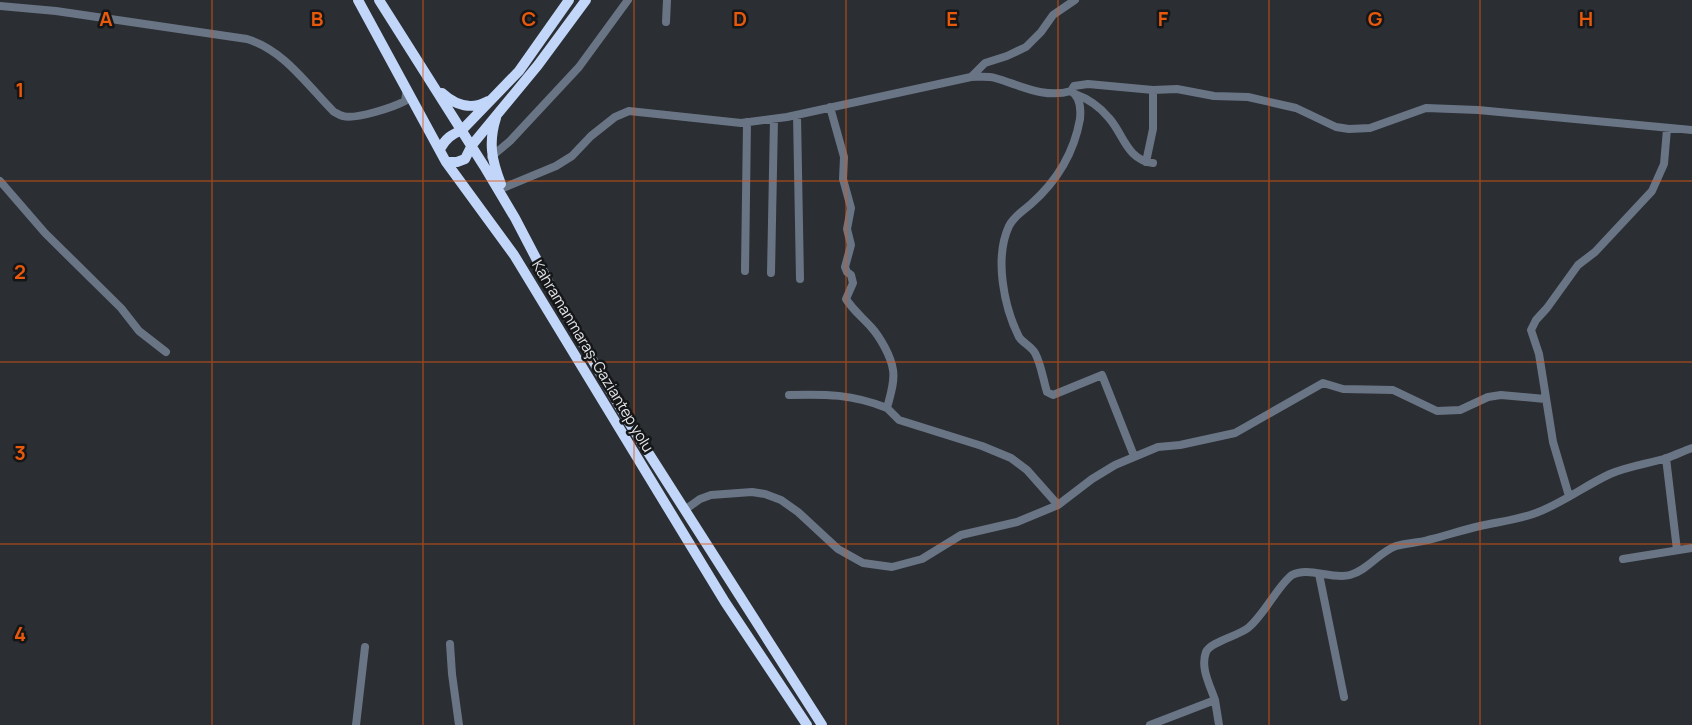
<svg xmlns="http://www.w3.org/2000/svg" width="1692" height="725" viewBox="0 0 1692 725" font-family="Manrope,sans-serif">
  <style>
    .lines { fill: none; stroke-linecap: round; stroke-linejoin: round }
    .minor { stroke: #697485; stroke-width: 8 }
    .highway { stroke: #c1d6f8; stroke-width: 10 }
    .grid { fill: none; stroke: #e8590c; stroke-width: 1.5; stroke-opacity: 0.55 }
    .labels { text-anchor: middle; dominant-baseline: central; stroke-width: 5; stroke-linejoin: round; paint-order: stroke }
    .street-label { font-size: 15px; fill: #e3e5e8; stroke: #141618 }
    .grid-label { font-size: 20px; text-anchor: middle; font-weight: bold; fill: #e8590c; stroke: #141618; stroke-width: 5; stroke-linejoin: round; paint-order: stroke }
  </style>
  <rect width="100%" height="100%" fill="#2b2e32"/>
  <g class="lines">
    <!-- minor -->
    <path class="minor" d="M0 6 56 11 247 39C284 50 307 85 334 112 337 113 339 115 343 116 355 120 394 107 405 101L407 89
      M666 22 667 0
      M971 77 985 63 1007 56 1026 47 1041 32 1053 15 1075 0
      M1071 91C1081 97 1081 109 1080 119 1074 153 1057 181 1031 204 1023 211 1014 216 1009 226 994 258 1004 307 1019 337 1023 343 1031 346 1035 353 1041 364 1043 379 1047 392L1053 395 1102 375 1134 456
      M1075 94C1089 99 1100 107 1109 118 1124 135 1127 160 1153 163
      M830 107 844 157 843 179 851 208 847 229 851 245 845 267 847 272 851 275 853 283 846 299C853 310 862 317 871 327 880 337 891 356 893 370 895 382 890 396 887 408L899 420 982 446 1011 458 1027 470 1058 505
      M797 115 800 279
      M491 157 510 141 579 67 628 0
      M1146 162 1153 129V90
      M0 181 45 233 121 308 139 331 166 352
      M503 188 556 166 572 156 591 136 615 117 629 111 741 123 787 117 971 77C979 77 988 76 995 78 1020 85 1044 99 1071 91L1074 86 1088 84 1153 90 1177 89 1214 96 1248 97 1296 108 1336 127 1349 129 1370 128 1426 108 1478 110 1692 130
      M745 271 747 122
      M771 273 774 119
      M789 395C826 394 852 394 887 408
      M1666 458 1677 550
      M1569 496 1553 442 1539 354 1531 330 1536 320 1547 308 1578 265 1595 252 1652 191 1664 164 1667 129
      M686 509 700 499 711 495 752 492 765 494 781 500 798 512 838 549 863 563 892 567 922 559 961 535 1017 522 1058 505 1092 479 1115 465 1158 447 1180 445 1235 433 1323 383 1343 389 1393 390 1437 411 1460 410 1488 397 1501 395 1545 399
      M1623 559 1692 548
      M1319 574 1344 697
      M450 644 452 674 459 725
      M1215 700C1210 685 1200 668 1206 652 1210 642 1238 636 1248 628 1264 615 1279 584 1292 575 1308 566 1332 580 1350 575 1368 570 1379 552 1396 546 1406 543 1417 543 1428 540 1445 536 1462 530 1480 526 1498 522 1516 520 1533 514 1560 505 1584 486 1610 474 1629 466 1647 464 1667 458 1675 455 1684 451 1692 448
      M356 725 365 647
      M1150 725 1215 700 1219 725"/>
    <!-- highway -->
    <path class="highway" d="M358 0 446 162 514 255 725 602 807 725
      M379 0 484 166 515 218 562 308 630 424 822 725
      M442 93C456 106 472 110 488 101
      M496 118C488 143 492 161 501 184
      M440 149C446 138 451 135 462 130L519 71 569 0
      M446 162H457L465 159 472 145 538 65 586 0"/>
  </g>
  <!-- grid -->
  <path class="grid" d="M212 0V725M423 0V725M634 0V725M846 0V725M1058 0V725M1269 0V725M1480 0V725M0 181H1692M0 362H1692M0 544H1692"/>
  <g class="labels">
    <!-- street labels -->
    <g class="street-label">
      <text transform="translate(593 356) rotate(59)">Kahramanmaraş-Gaziantep yolu</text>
    </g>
  </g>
  <g class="grid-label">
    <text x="106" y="26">A</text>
    <text x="317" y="26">B</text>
    <text x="529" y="26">C</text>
    <text x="740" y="26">D</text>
    <text x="952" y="26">E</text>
    <text x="1163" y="26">F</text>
    <text x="1375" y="26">G</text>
    <text x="1586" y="26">H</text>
    <text x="20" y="97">1</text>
    <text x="20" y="279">2</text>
    <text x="20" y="460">3</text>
    <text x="20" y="641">4</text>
  </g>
</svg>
